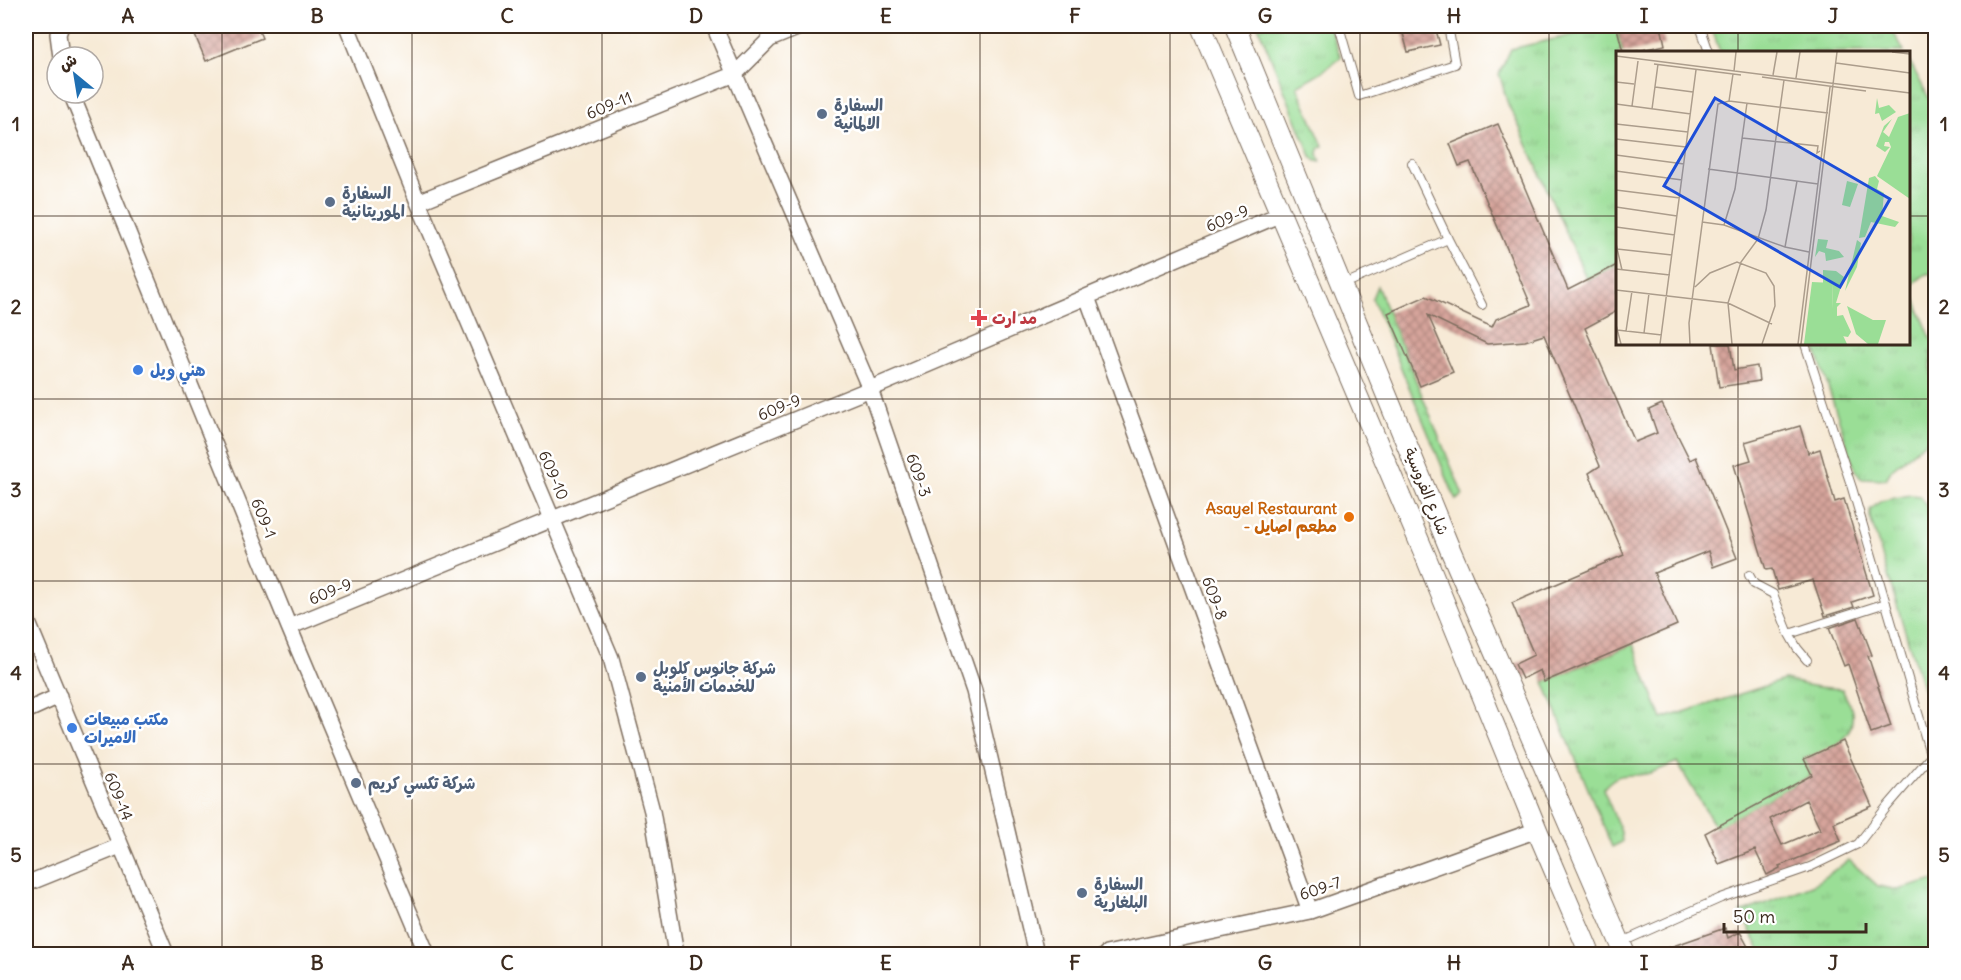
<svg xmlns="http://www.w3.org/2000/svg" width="1961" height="980" viewBox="0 0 1961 980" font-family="Delius,'Playpen Sans Arabic',sans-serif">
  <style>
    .grass { fill: url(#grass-tufts); stroke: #6a845a; stroke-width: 1.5 }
    .building { fill: url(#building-cross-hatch); fill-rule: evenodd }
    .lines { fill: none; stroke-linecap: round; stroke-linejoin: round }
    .service-casing { stroke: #7d6d5e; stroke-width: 10 }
    .minor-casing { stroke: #7d6d5e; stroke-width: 18 }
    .tertiary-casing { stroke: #7d6d5e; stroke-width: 22 }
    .service { stroke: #fff; stroke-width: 8 }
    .minor { stroke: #fff; stroke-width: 15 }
    .tertiary { stroke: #fff; stroke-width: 20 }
    .grid { fill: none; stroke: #3b2a1e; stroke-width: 1.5; stroke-opacity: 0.55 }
    .service-dot { fill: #5c6f8a; stroke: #fff; stroke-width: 2 }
    .health-dot { fill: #e0444e; stroke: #fff; stroke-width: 2 }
    .shop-dot { fill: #3f7fe0; stroke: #fff; stroke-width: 2 }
    .food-dot { fill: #e8710a; stroke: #fff; stroke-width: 2 }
    .labels { text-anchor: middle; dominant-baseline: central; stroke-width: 5; stroke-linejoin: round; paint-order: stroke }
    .street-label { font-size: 16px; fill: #3b2a1e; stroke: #fff }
    .service-label { font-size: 16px; font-weight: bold; fill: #4e5e75; stroke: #fff; text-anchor: start }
    .health-label { font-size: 16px; font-weight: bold; fill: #be3a42; stroke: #fff; text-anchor: start }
    .shop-label { font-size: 16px; font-weight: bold; fill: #366cbe; stroke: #fff; text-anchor: start }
    .food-label { font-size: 16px; font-weight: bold; fill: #c56008; stroke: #fff; text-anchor: end }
    .inset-road { fill: none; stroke: #ac9d8c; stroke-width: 1.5 }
    .view { fill: #1d4ed8; fill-opacity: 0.15; stroke: #1d4ed8; stroke-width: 3 }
    .inset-edge { fill: none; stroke: #3b2a1e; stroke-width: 3 }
    .neatline { fill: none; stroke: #3b2a1e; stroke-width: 2 }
    .grid-label { font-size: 20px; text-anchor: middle; font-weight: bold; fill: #3b2a1e }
  </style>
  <defs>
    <pattern id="grass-tufts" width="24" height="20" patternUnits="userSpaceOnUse" patternTransform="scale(1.5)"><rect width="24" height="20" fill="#9ade96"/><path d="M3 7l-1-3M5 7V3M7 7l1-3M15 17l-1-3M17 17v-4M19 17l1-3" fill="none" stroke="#86bf81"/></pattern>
    <pattern id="building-cross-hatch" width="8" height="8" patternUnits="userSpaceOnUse" patternTransform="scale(1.5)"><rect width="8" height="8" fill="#d6a49b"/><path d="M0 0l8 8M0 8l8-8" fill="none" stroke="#af867e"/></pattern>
  </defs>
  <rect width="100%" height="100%" fill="#fff"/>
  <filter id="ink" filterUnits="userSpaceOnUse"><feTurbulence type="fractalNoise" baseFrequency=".0167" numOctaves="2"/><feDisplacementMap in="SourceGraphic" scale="12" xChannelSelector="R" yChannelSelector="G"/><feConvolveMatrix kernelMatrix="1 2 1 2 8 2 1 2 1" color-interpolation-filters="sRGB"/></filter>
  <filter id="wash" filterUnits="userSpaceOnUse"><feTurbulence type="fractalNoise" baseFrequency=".008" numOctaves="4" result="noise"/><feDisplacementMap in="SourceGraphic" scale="24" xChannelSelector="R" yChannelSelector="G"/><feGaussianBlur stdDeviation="1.35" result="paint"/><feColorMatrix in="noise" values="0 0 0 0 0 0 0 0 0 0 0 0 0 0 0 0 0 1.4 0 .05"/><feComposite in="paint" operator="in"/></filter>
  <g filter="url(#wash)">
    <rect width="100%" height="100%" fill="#f7ead6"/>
    <!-- grass -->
    <path class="grass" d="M1258 26H1329L1341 57 1323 71 1297 86 1323 146 1319 149 1318 154 1321 162 1316 161 1311 156Z
      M1612 26H1616L1623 52H1618L1617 265 1587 280 1515 117C1505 104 1505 89 1499 74L1511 49Z
      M1711 26H1890L1904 52H1720Z
      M1909 60 1935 110V273L1926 274 1913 284 1914 297 1933 343 1931 366 1934 407 1930 438 1892 469 1886 479 1862 478 1855 469 1814 344H1908Z
      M1377 286 1463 495 1456 500 1372 298Z
      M1910 495 1920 496 1927 508 1935 546V729L1870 517V510L1881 501Z
      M1633 644 1662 719 1784 680 1817 687 1842 689C1845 696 1851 705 1852 712 1856 742 1826 749 1805 759L1812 775 1716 828 1677 762C1668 766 1656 772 1646 774 1625 777 1619 770 1603 789L1621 832 1622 842 1612 847 1544 682Z
      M1849 860 1878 886 1898 890 1935 880V954H1762L1741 913 1814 884Z"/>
    <g id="blocks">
      <!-- building -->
      <path class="building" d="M191 26H257L262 38 206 61Z
        M1401 26H1435L1440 45 1408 52Z
        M1627 26H1661L1665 45 1633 52H1623L1617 28Z
        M1498 124 1568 290 1617 265V311L1585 328 1635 442 1657 433 1649 410 1662 404 1690 460 1696 457 1737 558 1713 567 1708 551 1654 573 1677 625 1544 682 1540 670 1522 679 1515 664 1534 655 1512 603 1624 555 1589 473 1600 466 1544 335 1525 341 1487 344 1428 315 1453 372 1420 386 1388 313 1426 296 1492 327 1496 319 1531 305 1470 162 1459 166 1450 144Z
        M1713 344H1730L1734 370 1757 366 1759 381 1719 387Z
        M1800 426 1808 453 1820 449 1835 502 1844 499 1873 595 1852 602 1854 607 1825 616 1813 580 1778 590 1772 569 1766 570 1734 465 1751 460 1745 442Z
        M1858 618 1872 655 1868 656 1891 726 1871 733 1848 664 1844 666 1829 628Z
        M1843 741 1872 806 1834 823 1841 841 1779 866 1780 868 1767 875 1755 850 1719 864 1705 833 1812 775 1804 759ZM1806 800 1820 829 1782 845 1770 819Z
        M1725 928 1728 938 1740 932 1752 954H1657L1656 952Z"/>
    </g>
  </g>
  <g filter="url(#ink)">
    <use href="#blocks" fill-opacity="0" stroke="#7d6d5e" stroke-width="1.5"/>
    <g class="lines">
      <defs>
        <path id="service" d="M1339 26 1359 96 1455 64 1448 26
          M1700 26 1709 52
          M1448 239 1482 305
          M1342 285 1448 239 1412 163
          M1805 344 1852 488 1936 774
          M1749 575 1754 584 1773 594 1789 634 1886 603
          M1789 634 1797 648 1807 660
          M1622 942 1721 898 1810 867 1858 844 1886 808 1931 756"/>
        <path id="minor" d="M347 26 418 202 611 658 652 811 676 954
          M714 26 870 389 974 691 1036 954
          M61 57 58 34 61 26
          M71 93 289 627 427 954
          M418 202 735 74 770 39 802 26
          M1087 297 1310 911
          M26 618 166 954
          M289 627 870 389 1281 214
          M26 711 59 696
          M26 884 120 846
          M1106 954 1310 911 1537 830"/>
        <path id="tertiary" d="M1201 26 1425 555 1537 830 1590 954
          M1235 26 1449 547 1625 954"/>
      </defs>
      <!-- service casing -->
      <use href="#service" class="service-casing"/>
      <!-- minor casing -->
      <use href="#minor" class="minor-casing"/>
      <!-- tertiary casing -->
      <use href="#tertiary" class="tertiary-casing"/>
      <!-- service -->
      <use href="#service" class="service"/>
      <!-- minor -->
      <use href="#minor" class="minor"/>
      <!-- tertiary -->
      <use href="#tertiary" class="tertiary"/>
    </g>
  </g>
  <!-- grid -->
  <path class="grid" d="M222 26V954M412 26V954M602 26V954M791 26V954M980 26V954M1170 26V954M1360 26V954M1549 26V954M1738 26V52M26 216H1618M1908 216H1936M1738 344V954M26 399H1936M26 581H1936M26 764H1936"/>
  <!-- markers -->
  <g class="service-dot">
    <circle cx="822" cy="114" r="6"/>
    <circle cx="330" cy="202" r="6"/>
    <circle cx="641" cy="677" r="6"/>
    <circle cx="356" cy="783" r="6"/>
    <circle cx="1082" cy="893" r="6"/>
  </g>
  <path class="health-dot" d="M976 309h6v6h6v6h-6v6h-6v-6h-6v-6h6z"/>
  <g class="shop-dot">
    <circle cx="138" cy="370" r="6"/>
    <circle cx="72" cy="728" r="6"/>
  </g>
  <circle class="food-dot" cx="1349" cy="517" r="6"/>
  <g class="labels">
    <!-- street labels -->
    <g class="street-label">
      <text transform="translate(609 105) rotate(-22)">609-11</text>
      <text transform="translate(1227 218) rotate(-23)">609-9</text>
      <text transform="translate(779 407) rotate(-22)">609-9</text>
      <text transform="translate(554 475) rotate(67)">609-10</text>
      <text transform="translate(919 475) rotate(71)">609-3</text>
      <text transform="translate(1427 491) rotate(68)">شارع الفروسية</text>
      <text transform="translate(264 518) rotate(68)">609-1</text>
      <text transform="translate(330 591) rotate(-22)">609-9</text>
      <text transform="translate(1215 598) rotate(70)">609-8</text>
      <text transform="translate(119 796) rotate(68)">609-14</text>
      <text transform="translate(1320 888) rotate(-18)">609-7</text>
    </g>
    <!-- service labels -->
    <g class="service-label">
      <text x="834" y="105">السفارة<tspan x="834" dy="18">الالمانية</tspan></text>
      <text x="342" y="193">السفارة<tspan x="342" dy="18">الموريتانية</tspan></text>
      <text x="653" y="668">شركة جانوس كلوبل<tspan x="653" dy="18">للخدمات الأمنية</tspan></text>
      <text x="368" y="783">شركة تكسي كريم</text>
      <text x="1094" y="884">السفارة<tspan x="1094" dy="18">البلغارية</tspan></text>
    </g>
    <!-- health labels -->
    <g class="health-label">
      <text x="992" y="318">مد ارت</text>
    </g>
    <!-- shop labels -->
    <g class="shop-label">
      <text x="150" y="370">هني ويل</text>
      <text x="84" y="719">مكتب مبيعات<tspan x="84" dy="18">الاميرات</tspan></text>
    </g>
    <!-- food labels -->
    <g class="food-label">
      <text x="1337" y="508">Asayel Restaurant<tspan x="1337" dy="18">- مطعم اصايل</tspan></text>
    </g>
  </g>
  <!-- overview -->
  <g transform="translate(1616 51)">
    <rect width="294" height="294" fill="#f7ead6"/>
    <path d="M261 47 263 57 273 54 280 61 266 70 263 62 259 63ZM294 62V148L261 125 275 96 273 91H269L268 95 274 96 269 101 260 95 268 75 276 68 267 81 273 86 282 66ZM259 125 263 130 261 138 268 142 266 165 283 171 279 176 255 171 249 186 243 187 253 127ZM231 130 242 133 234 156 226 154ZM202 188 212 189 210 197 223 200 228 206 210 210 209 202 203 200 199 206ZM241 189 245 192 241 216 229 240ZM207 219 220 220 228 226 220 252H225L221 256V265L227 264 235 281 232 286 226 285 217 267 206 258H216L217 233 207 232ZM231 255 257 269H270L262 293H252L240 283Z" fill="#9ade96"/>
    <path d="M196 231 217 232 216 261 231 293H188Z" fill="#9ade96"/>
    <path class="inset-road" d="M276 1 294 3M0 5 294 42M220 12 294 22M38 13 125 24M118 20 120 1M157 24 161 1M146 26 250 40M180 27 184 1M0 31 18 33M39 36 77 41M113 50 117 23M0 53 75 63M16 55 22 10M36 58 42 13M0 73 72 81M126 87 202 95 201 102 204 100M0 88 70 96M0 104 68 113M92 118 202 133M0 120 66 129M0 139 64 147M0 156 61 165M86 171 108 174 169 196 193 201M108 174 119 138 131 52M0 176 59 184M0 193 6 219M169 196 181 130M1 198 56 204M0 218 54 224M79 236 94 222 121 211 150 222 158 235 159 255 146 293M0 239 112 252 156 273M0 274 5 293M1 279 46 284M10 280 16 240M28 282 33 242M44 293 80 19M74 293 73 272 102 53 113 50 212 62M116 293 112 252 125 211 142 188 150 159 168 29M182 293 214 36M185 293 221 1"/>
    <path class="view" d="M99 47 274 148 224 236 48 135Z"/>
    <rect width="294" height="294" class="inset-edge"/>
  </g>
  <!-- margin -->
  <rect width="1961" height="980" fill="none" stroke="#fff" stroke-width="66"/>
  <!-- north arrow -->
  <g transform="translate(75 75) rotate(330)"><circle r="28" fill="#ffffff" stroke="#b1aaa5" stroke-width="1.5"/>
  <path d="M0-4.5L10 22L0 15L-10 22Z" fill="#1f6fb2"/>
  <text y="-9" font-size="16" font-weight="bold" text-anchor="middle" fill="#3b2a1e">ش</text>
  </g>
  <!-- scale -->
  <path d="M1724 923v9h142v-9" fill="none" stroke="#3b2a1e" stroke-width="3"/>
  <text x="1733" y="923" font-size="18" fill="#3b2a1e" stroke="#ffffff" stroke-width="4.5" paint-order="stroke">50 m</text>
  <rect x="33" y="33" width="1895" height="914" class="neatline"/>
  <g class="grid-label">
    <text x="128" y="23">A</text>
    <text x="317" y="23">B</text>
    <text x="507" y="23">C</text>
    <text x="696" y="23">D</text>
    <text x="886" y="23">E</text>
    <text x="1075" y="23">F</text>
    <text x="1265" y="23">G</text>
    <text x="1454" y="23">H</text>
    <text x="1644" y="23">I</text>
    <text x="1833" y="23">J</text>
    <text x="16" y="131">1</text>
    <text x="1944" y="131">1</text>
    <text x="16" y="314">2</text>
    <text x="1944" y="314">2</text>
    <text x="16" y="497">3</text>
    <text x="1944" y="497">3</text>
    <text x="16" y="680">4</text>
    <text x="1944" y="680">4</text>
    <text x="16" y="862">5</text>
    <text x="1944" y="862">5</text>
    <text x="128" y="970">A</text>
    <text x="317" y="970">B</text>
    <text x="507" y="970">C</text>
    <text x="696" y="970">D</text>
    <text x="886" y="970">E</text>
    <text x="1075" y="970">F</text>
    <text x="1265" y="970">G</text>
    <text x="1454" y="970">H</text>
    <text x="1644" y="970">I</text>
    <text x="1833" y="970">J</text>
  </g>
</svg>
